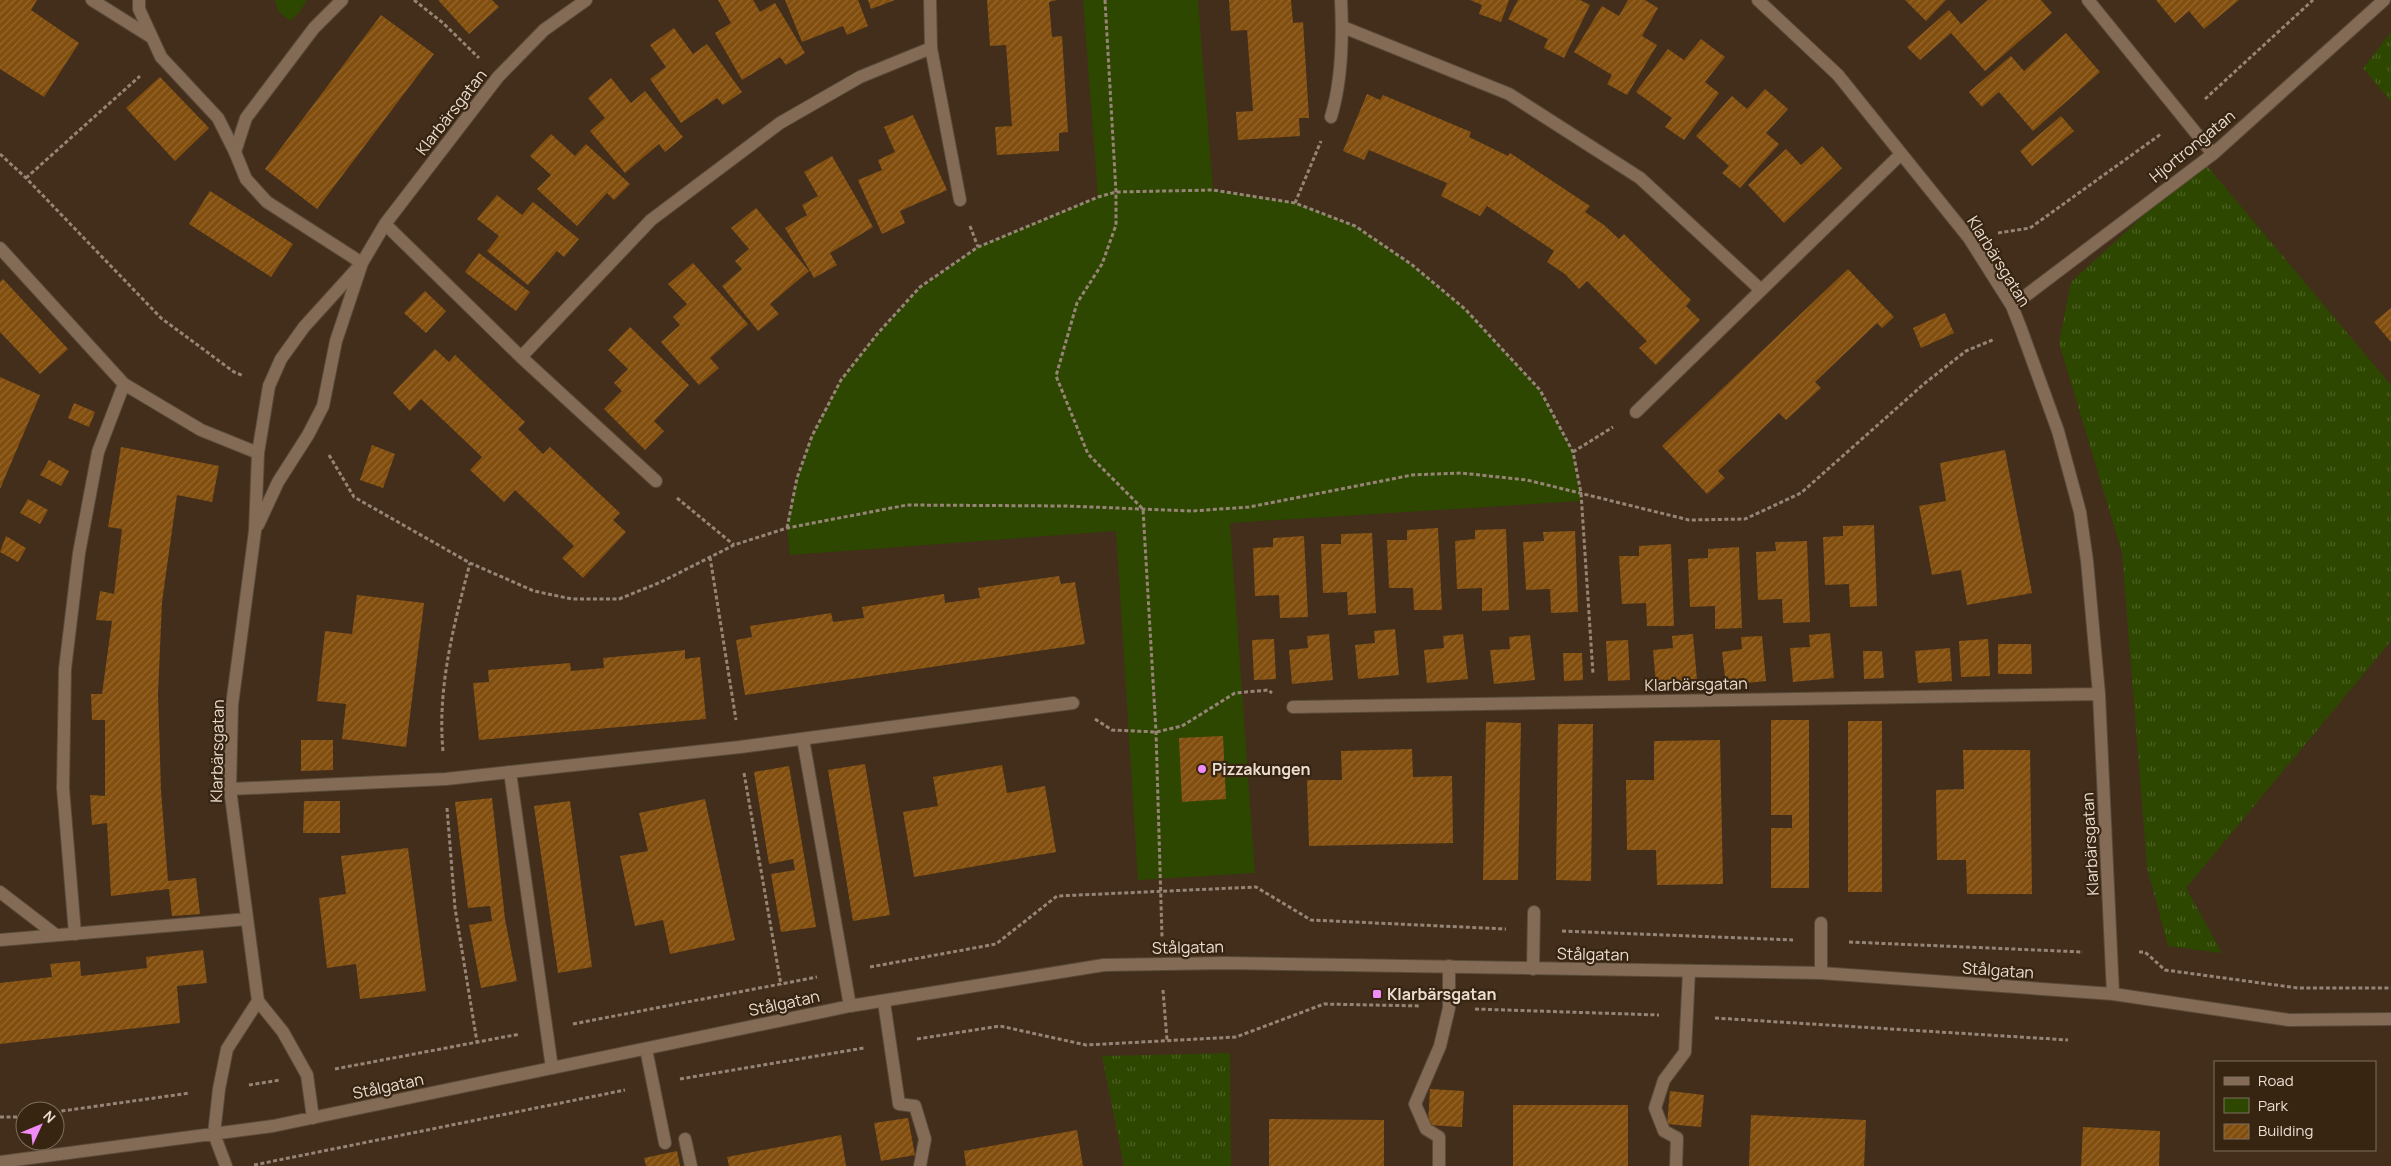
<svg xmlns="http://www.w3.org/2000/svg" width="2391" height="1166" viewBox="0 0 2391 1166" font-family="Manrope,sans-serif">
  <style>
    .grass { fill: url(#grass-tufts) }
    .park { fill: #2e4700 }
    .building { fill: url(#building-hatch) }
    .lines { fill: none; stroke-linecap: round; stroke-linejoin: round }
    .service-casing { stroke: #5a4a39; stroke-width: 14 }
    .minor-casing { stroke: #5a4a39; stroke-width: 14 }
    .path { stroke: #968576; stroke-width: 3; stroke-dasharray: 4 2.5; stroke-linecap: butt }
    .service { stroke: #836b56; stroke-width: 12 }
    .minor { stroke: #836b56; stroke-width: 12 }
    .poi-dot { fill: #f18bf5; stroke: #372411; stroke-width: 2 }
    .labels { text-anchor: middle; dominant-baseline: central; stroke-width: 4.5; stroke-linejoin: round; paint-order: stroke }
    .street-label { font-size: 16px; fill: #eaddd1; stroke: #372411 }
    .poi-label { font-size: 16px; font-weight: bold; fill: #eaddd1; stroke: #372411; text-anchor: start }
  </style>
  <defs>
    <pattern id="grass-tufts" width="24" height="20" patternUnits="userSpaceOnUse" patternTransform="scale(1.25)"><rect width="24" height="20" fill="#2e4700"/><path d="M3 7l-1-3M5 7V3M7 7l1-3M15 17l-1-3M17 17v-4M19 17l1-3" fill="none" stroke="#4c6124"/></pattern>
    <pattern id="building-hatch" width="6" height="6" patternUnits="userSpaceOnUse" patternTransform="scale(1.25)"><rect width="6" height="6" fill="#824e0e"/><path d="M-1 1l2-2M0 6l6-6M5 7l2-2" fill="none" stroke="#946730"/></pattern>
  </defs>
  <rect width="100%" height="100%" fill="#422e1b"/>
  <!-- grass -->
  <path class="grass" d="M2391 32V102L2363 68Z
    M2203 161 2391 385V641L2186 888 2222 953 2168 946 2147 867 2122 553 2059 343 2071 282Z
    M1230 1053 1231 1166H1124L1102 1056Z"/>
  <!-- park -->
  <path class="park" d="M275 0H307L299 13 290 21 278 11Z
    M1083 0H1198L1213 190 1295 203 1355 226 1411 264 1465 309 1540 390 1573 452 1581 501 1230 523 1255 873 1138 880 1116 531 790 555 787 528 797 478 812 436 841 380 878 333 920 288 978 247 1098 197Z"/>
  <!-- building -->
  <path class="building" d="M0 0H37L31 10 79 43 44 97 0 69Z
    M438 0H492L499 7 469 34Z
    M718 0H753L760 12 775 3 805 53 786 65 780 57 742 80 715 33 731 23Z
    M785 0H858L868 26 847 35 843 26 802 42Z
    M868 0H895L871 9Z
    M987 0H1057L1049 2 1052 37 1062 36 1068 132 1059 133V151L997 155 995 127 1012 126 1006 45 990 46Z
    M1229 0H1291L1293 23 1303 22 1309 118H1299L1300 136 1238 140 1236 112 1253 111 1247 30 1231 31Z
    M1470 0H1509L1501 22 1479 14 1482 5Z
    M1518 0H1580L1590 5 1564 58 1544 48 1548 39 1508 19Z
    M1628 0H1645L1658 8 1642 36 1657 45 1627 95 1607 84 1612 75 1574 52 1602 6 1619 16Z
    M1905 0H1946L1926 21Z
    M1988 0H2041L2052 13 1985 71 1951 33 1920 60 1907 47 1949 10 1961 24Z
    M2156 0H2239L2204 29 2189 11 2175 23Z
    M381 15 434 54 317 209 265 169Z
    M674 28 693 54 707 44 742 92 723 105 717 98 681 123 650 79 666 67 650 45Z
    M2066 33 2100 72 2033 131 1999 92 1982 107 1969 92 2011 56 2024 71Z
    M1701 39 1725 57 1705 82 1719 93 1684 140 1665 127 1672 118 1636 92 1668 49 1684 60Z
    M160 77 209 128 175 161 126 108Z
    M611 78 631 103 645 91 683 137 665 152 659 144 625 173 590 131 605 118 588 98Z
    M1765 89 1788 109 1766 133 1779 144 1740 188 1722 173 1729 166 1696 136 1732 96 1747 109Z
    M1367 94 1380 100 1383 95 1471 132 1469 137 1508 156 1510 153 1590 206 1585 212 1604 225 1619 239 1624 234 1691 300 1686 306 1700 320 1656 365 1639 348 1647 341 1587 281 1579 289 1565 274 1547 262 1554 251 1487 206 1480 216 1441 196 1447 183 1369 150 1364 160 1343 151Z
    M913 115 947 190 900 211 905 223 882 234 858 180 882 170 878 160 895 152 884 127Z
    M2061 116 2074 131 2032 166 2020 151Z
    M551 134 575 156 586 144 630 184 614 200 607 193 577 226 537 189 551 175 530 156Z
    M1822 146 1842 168 1784 223 1748 185 1786 149 1801 165Z
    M832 156 873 227 830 253 837 265 814 278 785 228 807 215 802 205 818 196 804 172Z
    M210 191 293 244 271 277 189 224Z
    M497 195 522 215 533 202 579 239 564 257 557 251 528 285 487 251 499 236 477 219Z
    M756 208 809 271 770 304 779 314 758 331 722 286 742 269 735 261 749 249 731 228Z
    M479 253 530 292 516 311 465 272Z
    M693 263 748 324 710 358 719 368 699 385 661 342 680 325 673 317 687 304 668 284Z
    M1848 269 1894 317 1882 328 1877 323 1815 382 1821 388 1786 420 1779 413 1718 471 1725 478 1707 494 1662 446Z
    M3 279 68 349 40 374 0 332V282Z
    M425 291 446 311 426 333 404 313Z
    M2391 308V342L2374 322Z
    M1945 313 1954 333 1921 348 1913 328Z
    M630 327 689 385 654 421 664 431 645 450 604 409 622 391 614 383 628 369 608 350Z
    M435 349 449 362 455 355 525 422 518 429 543 454 550 447 620 513 613 520 626 532 583 578 562 558 574 546 515 490 504 502 470 470 482 457 421 399 410 411 393 393Z
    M0 377 40 395 0 489Z
    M74 403 95 412 89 427 68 418Z
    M372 445 395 454 383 488 360 480Z
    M121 447 219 466 212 502 177 495 162 602 158 694 161 791 168 881 196 878 200 914 172 916 169 889 111 896 107 823 92 825 90 795 105 796V720H92L91 694H102L112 621 96 620 100 591 114 594 122 529 108 527Z
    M2005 450 2032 593 1967 605 1961 570 1932 575 1919 506 1946 501 1940 463Z
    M49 460 69 471 61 486 40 475Z
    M28 499 48 510 40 524 20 513Z
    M1874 525 1877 606 1850 607 1849 584 1825 585 1823 537 1843 536V526Z
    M1438 528 1442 610H1414L1413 588H1389L1387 540H1407V530Z
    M1506 529 1509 610 1482 611V588L1457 589 1455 541 1475 539V530Z
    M1575 531 1578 612 1551 613 1550 589 1526 590 1523 542 1544 541 1543 532Z
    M1372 533 1376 613 1348 615 1347 592 1323 593 1321 544H1341V534Z
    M6 536 26 548 18 562 0 552Z
    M1304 536 1308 617 1280 618 1279 595 1255 596 1253 548 1273 547V538Z
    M1807 541 1810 622 1783 623 1782 599 1758 600 1756 552 1776 551 1775 542Z
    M1671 544 1674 626H1647L1646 603 1622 604 1619 556H1639V546Z
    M1739 547 1742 628 1715 629V606L1690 607 1688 559 1708 558V549Z
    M1059 576 1061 584 1075 582 1085 644 745 695 736 640 752 637 750 626 831 613 833 622 864 618 862 607 944 594 945 603 980 598 978 588Z
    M357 595 424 603 406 747 342 739 346 704 317 701 325 631 352 634Z
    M1395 629 1399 675 1358 679 1355 645 1375 643 1374 631Z
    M1830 633 1834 678 1793 682 1790 648 1810 647 1809 635Z
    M1329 634 1333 680 1292 684 1289 650 1308 648 1307 636Z
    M1463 634 1468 679 1427 683 1424 650 1444 648 1443 636Z
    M1693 634 1697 680 1656 684 1653 650 1673 648 1672 636Z
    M1530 635 1535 680 1494 684 1490 650 1510 649 1509 637Z
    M1762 636 1766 681 1726 685 1722 652 1742 649 1741 637Z
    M1274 639 1276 679 1254 680 1252 640Z
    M1988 639 1990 676 1961 677 1959 641Z
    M1628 640 1630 680 1608 681 1606 641Z
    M1998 644H2031L2032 674H1998Z
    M1950 648 1952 681 1918 683 1915 651Z
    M685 650V659L700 657 706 719 479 740 473 683 489 682 488 670 570 663 571 671 604 668 603 658Z
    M1863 651H1882L1884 678 1864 679Z
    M1563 653H1582L1583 680 1564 681Z
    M1771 720H1809V888H1771V828H1792V815H1771Z
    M1848 721H1882V892H1848Z
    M1486 722 1521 723 1518 880H1483Z
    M1558 724H1593L1591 881 1556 880Z
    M1223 736 1226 799 1182 802 1179 738Z
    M301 740H333V770L301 771Z
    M1720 740 1723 884 1657 885 1656 850H1627L1626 780H1654V741Z
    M1412 749 1413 777 1452 776 1453 843 1309 846 1307 780H1342L1341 751Z
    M1963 750H2030L2032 894H1967L1966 860H1937L1936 790 1964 789Z
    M865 764 890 915 853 921 828 770Z
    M1002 765 1007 793 1045 786 1056 852 914 877 903 812 938 806 933 777Z
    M789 766 816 927 781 932 771 874 795 870 793 859 769 864 754 772Z
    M492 798 505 919 517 981 481 988 469 925 492 921 490 906 468 908 455 802Z
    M705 799 735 940 670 954 663 920 635 926 620 856 648 851 639 813Z
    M304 801H340V833H303Z
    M570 801 592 967 558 973 534 806Z
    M408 848 426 991 360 999 356 964 327 968 319 898 346 894 341 856Z
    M203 950 207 983 177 986 180 1023 0 1044V983L52 977 50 964 80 961 81 976 147 968 146 957Z
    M1430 1089 1464 1091 1462 1127 1428 1125Z
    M1670 1091 1704 1095 1701 1127 1667 1124Z
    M1513 1105H1628V1166H1513Z
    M1751 1115 1866 1120 1864 1166H1749Z
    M908 1118 915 1155 881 1161 874 1123Z
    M1269 1119 1384 1120V1166H1269Z
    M2083 1127 2160 1131 2159 1166H2081Z
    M1077 1130 1083 1166H966L964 1151Z
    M841 1135 846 1166H729L727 1157Z
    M677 1151 680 1166H646L644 1158Z"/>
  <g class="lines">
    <defs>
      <path id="service" d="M92 0 151 37
        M235 152 246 118 314 28 342 0
        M0 248 124 384 201 430 258 453
        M803 739 850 1006
        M510 772 552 1068
        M0 892 56 935
        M1821 923V973
        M75 934 63 788 65 669 79 553 98 452 124 384
        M1533 969 1534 912
        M884 1002 899 1104 915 1106 925 1139 920 1166
        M646 1049 665 1143
        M685 1139 691 1166
        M1439 1166V1137L1426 1129 1415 1104 1440 1046 1449 1008V966
        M1676 1166 1677 1138 1664 1131 1655 1108 1664 1080 1685 1052 1689 971"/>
      <path id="minor" d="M139 0V9L161 57 218 118 235 152 246 179 267 202 362 263
        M930 0 931 48 960 200
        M1758 0 1838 75 1969 238 2012 306 2021 329 2058 431 2080 512 2087 561 2099 694 2113 994
        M2088 0 2213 154
        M1343 27 1509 94 1640 178 1761 290
        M1331 117C1342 80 1343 39 1341 0
        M385 224 521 357 656 481
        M2012 306 2213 154 2384 0
        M521 357 651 220 780 123 860 77 931 48
        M1636 412 1901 154
        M258 525 278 482 308 435 323 406 336 341 362 263 385 224 498 77 544 30 586 0
        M1293 707 2099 694
        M230 789 446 779 740 747 1073 703
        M0 940 247 919
        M313 1118 307 1075 283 1032 258 1001 230 789 232 705 255 531 258 453 269 386 281 359 304 327 362 263
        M0 1162 273 1126 850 1006 1104 965 1226 963 1821 973 2113 994 2289 1020 2391 1019
        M226 1166 214 1134 219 1089 227 1049 258 1001"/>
    </defs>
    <!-- service casing -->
    <use href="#service" class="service-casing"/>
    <!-- minor casing -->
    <use href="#minor" class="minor-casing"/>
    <!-- path -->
    <path class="path" d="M414 0 443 23 479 58
      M1105 0 1116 192V225L1102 264 1077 303 1056 376 1088 454 1143 509 1156 732 1162 937
      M2205 99 2313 0
      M0 154 26 178 161 318 234 372 244 376
      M26 178 140 76
      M1295 203 1321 141
      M970 226 978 247
      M1998 233 2030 228 2161 134
      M1573 452 1613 427
      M329 455 354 497 470 563 534 591 572 599H619L661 582 734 545 787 528 907 505 1066 506 1192 511 1249 507 1412 475 1461 473 1527 480 1689 520 1745 519 1801 493 1925 383 1966 351 1995 339
      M677 498 734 545
      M787 528 797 478 812 436 841 380 878 333 920 287 978 247 1098 197 1116 192 1213 190 1295 203 1355 226 1411 264 1465 309 1540 390 1573 452 1581 493 1593 674
      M710 557 736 720
      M1095 719 1112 730 1156 732 1182 726 1235 693 1268 690 1272 693
      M443 751C437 688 454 624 470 563
      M744 773 781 985
      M447 808 455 908 477 1042
      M1562 931 1793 940
      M1849 942 2083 952
      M2139 952H2145L2165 970 2298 988H2391
      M870 967 996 944 1057 896 1256 887 1311 920 1506 929
      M1163 990 1167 1040
      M1475 1009 1659 1015
      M1715 1018 2068 1040
      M573 1024 817 977
      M917 1039 1000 1026 1086 1045 1236 1037 1324 1004 1421 1006
      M335 1069 520 1034
      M680 1079 864 1048
      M249 1085 280 1080
      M55 1112 190 1093
      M0 1117H25
      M254 1165 625 1090"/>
    <!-- service -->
    <use href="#service" class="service"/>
    <!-- minor -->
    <use href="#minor" class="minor"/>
  </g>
  <!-- markers -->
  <g class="poi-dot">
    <circle cx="1202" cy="769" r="5"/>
    <rect x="1372" y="989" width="10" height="10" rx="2.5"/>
  </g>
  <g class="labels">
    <!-- street labels -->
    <g class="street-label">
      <text transform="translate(451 112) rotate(-52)">Klarbärsgatan</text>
      <text transform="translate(2192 146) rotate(-39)">Hjortrongatan</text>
      <text transform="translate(1999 261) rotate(58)">Klarbärsgatan</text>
      <text transform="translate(1696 684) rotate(-1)">Klarbärsgatan</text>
      <text transform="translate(217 751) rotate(-89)">Klarbärsgatan</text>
      <text transform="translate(2090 844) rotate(-93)">Klarbärsgatan</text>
      <text transform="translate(1188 947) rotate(-1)">Stålgatan</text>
      <text transform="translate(1593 954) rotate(1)">Stålgatan</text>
      <text transform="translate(1998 970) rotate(4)">Stålgatan</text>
      <text transform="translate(784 1003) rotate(-12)">Stålgatan</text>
      <text transform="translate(388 1086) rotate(-12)">Stålgatan</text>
    </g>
    <!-- poi labels -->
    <g class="poi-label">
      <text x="1212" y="769">Pizzakungen</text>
      <text x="1387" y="994">Klarbärsgatan</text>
    </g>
  </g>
  <!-- legend -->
  <rect x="2214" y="1061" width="162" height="90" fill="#372411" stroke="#7f6e5e"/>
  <rect x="2224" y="1077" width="25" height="8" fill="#836b56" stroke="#7f6e5e"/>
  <text x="2258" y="1086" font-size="15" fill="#eaddd1">Road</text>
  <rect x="2224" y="1098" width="25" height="15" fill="#2e4700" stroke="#7f6e5e"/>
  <text x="2258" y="1111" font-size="15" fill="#eaddd1">Park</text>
  <rect x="2224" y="1124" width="25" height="15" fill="url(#building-hatch)" stroke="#7f6e5e"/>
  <text x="2258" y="1136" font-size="15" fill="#eaddd1">Building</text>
  <!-- north arrow -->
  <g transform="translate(40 1126) rotate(46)"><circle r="24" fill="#372411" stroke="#7f6e5e"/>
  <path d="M0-4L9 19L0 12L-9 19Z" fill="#f18bf5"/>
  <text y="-8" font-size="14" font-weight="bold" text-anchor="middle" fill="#eaddd1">N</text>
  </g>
</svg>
